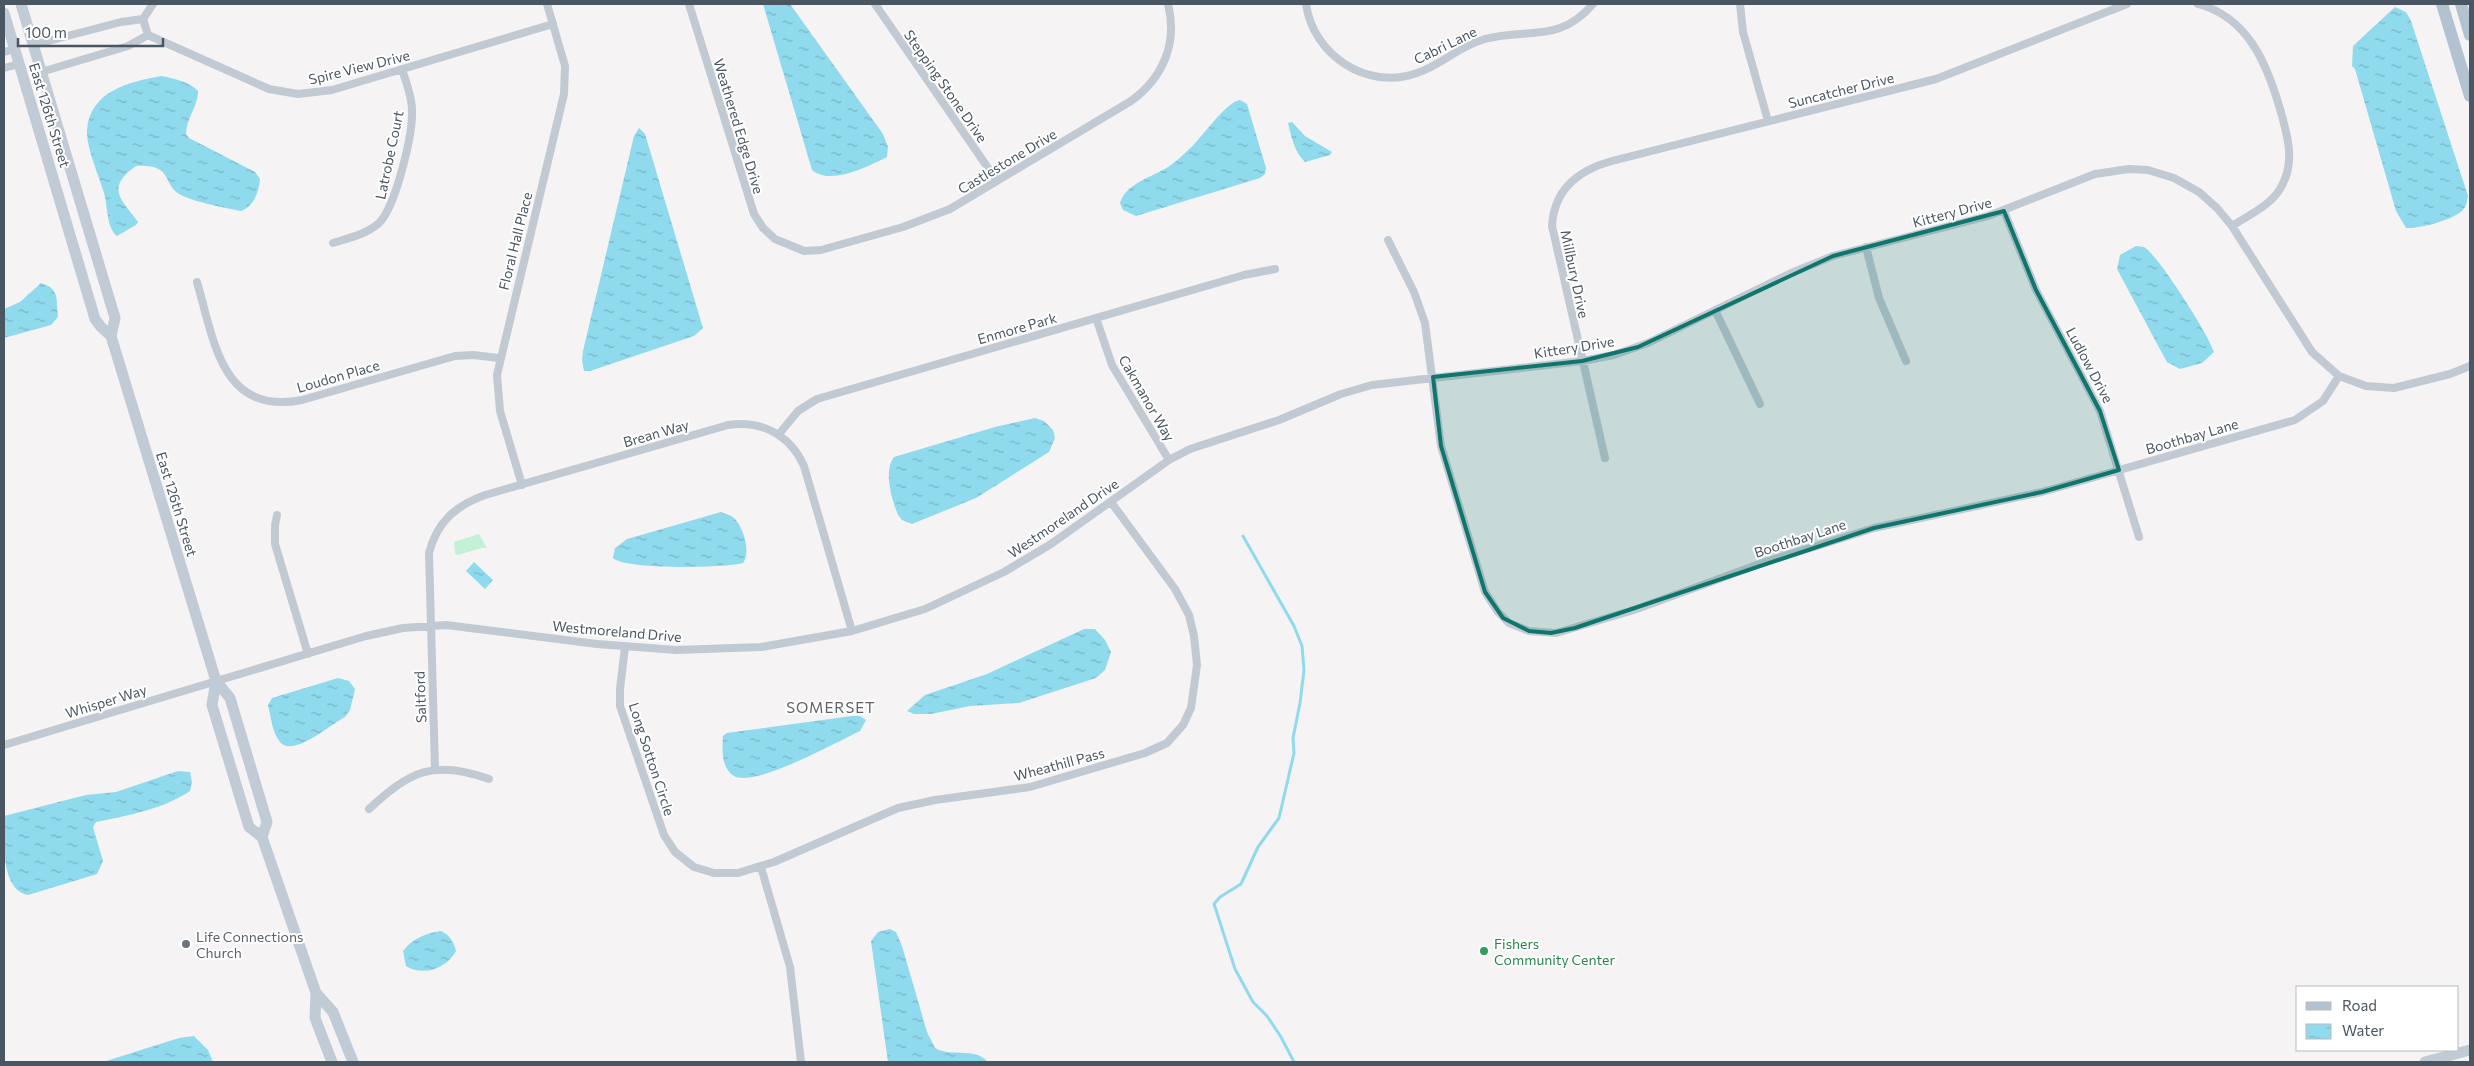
<svg xmlns="http://www.w3.org/2000/svg" width="2474" height="1066" viewBox="0 0 2474 1066" font-family="Commissioner,sans-serif">
  <style>
    .park { fill: #c3f1d5 }
    .water { fill: url(#water-ripples) }
    .lines { fill: none; stroke-linecap: round; stroke-linejoin: round }
    .stream { stroke: #90daee; stroke-width: 3 }
    .street { stroke: #c1cad2; stroke-width: 8 }
    .secondary { stroke: #c1cbd6; stroke-width: 11 }
    .primary { stroke: #b3c2d1; stroke-width: 12 }
    .marked { fill: #0f766e; fill-opacity: 0.2; stroke: #0f766e; stroke-width: 4; stroke-linejoin: round }
    .worship-dot { fill: #6b7280; stroke: #fff; stroke-width: 2 }
    .leisure-dot { fill: #2e9e5b; stroke: #fff; stroke-width: 2 }
    .labels { text-anchor: middle; dominant-baseline: central; stroke-width: 4; stroke-linejoin: round; paint-order: stroke }
    .street-label { font-size: 14px; fill: #4a5661; stroke: #fff }
    .worship-label { font-size: 14px; fill: #5b616d; stroke: #fff; text-anchor: start }
    .leisure-label { font-size: 14px; fill: #27864d; stroke: #fff; text-anchor: start }
    .neighbourhood-label { font-size: 15px; letter-spacing: 1px; fill: #5f6368; stroke: #fff }
  </style>
  <defs>
    <pattern id="water-ripples" width="26" height="14" patternUnits="userSpaceOnUse" patternTransform="scale(1.25)"><rect width="26" height="14" fill="#90daee"/><path d="M2 4q2-2 4 0t4 0M15 11q2-2 4 0t4 0" fill="none" stroke="#78b4c4"/></pattern>
  </defs>
  <rect width="100%" height="100%" fill="#f5f3f3"/>
  <!-- park -->
  <path class="park" d="M479 534 487 548H481L458 555 455 554 454 542Z"/>
  <!-- water -->
  <path class="water" d="M763 4H790L883 134 888 147 887 157C869 166 830 186 812 170Z
    M2395 7 2406 12 2411 21 2468 196C2467 199 2467 204 2465 207 2460 219 2418 229 2406 228L2396 211 2355 69 2352 66 2353 46Z
    M161 76C173 78 190 82 198 91 198 107 186 118 186 134L189 138 255 172 260 179C259 191 254 207 241 211 226 208 194 202 181 195 161 185 175 164 136 166 105 188 121 199 138 222L136 225 117 236C106 227 108 206 104 193 99 176 86 147 87 130 90 91 129 82 161 76Z
    M1240 100 1247 104 1266 168 1265 174 1260 178 1136 216 1123 210 1120 203C1126 183 1153 177 1168 167 1174 163 1181 157 1186 152 1201 140 1225 102 1240 100Z
    M1292 122 1305 136 1332 152 1330 155 1305 162C1295 153 1291 136 1288 123Z
    M639 128 645 134 703 328 694 336 590 371H584L582 360 583 351 634 136Z
    M2136 246C2137 246 2143 247 2144 247 2158 255 2209 335 2214 352L2202 363 2180 369 2167 362 2162 353 2117 269 2120 255Z
    M41 283C60 289 56 299 58 317L51 325 4 338V309L20 302Z
    M1035 418 1044 421 1053 430 1055 438 1049 452 976 498 912 524 902 520 898 515C892 500 883 471 894 457L995 427Z
    M721 512C725 514 732 515 735 519 744 529 751 553 743 563 724 568 626 570 613 558L615 548 627 539Z
    M474 562 493 580 485 589 466 571Z
    M1084 629H1095L1105 640 1111 652 1105 670 1096 678 1019 703 970 706 931 714H914L907 711 925 695 987 674Z
    M338 678 349 681 355 689 350 710 345 717C331 724 293 758 280 742 272 732 271 717 268 705L272 698Z
    M852 716H860L866 720 860 731C837 742 754 788 734 776 721 768 722 749 723 736L727 733Z
    M178 771 190 772 192 782 190 791C161 810 129 815 96 822L93 827 103 861 97 874 28 895C0 890 4 840 4 816L86 795 116 792Z
    M890 929 896 932 902 946 927 1032 935 1048C953 1058 973 1046 988 1062H888L871 941 878 932Z
    M441 931C450 935 454 942 456 951 447 968 424 977 406 966L403 951C412 939 426 933 441 931Z
    M194 1036 208 1050 213 1062H103L179 1038Z"/>
  <g class="lines">
    <!-- stream -->
    <path class="stream" d="M1243 536 1294 626 1302 646 1304 670 1300 703 1293 738 1294 753 1279 818 1258 847 1241 884 1220 897 1214 904 1235 969 1253 1002 1267 1016 1281 1037 1294 1062"/>
    <!-- street -->
    <path class="street" d="M689 4 754 214 763 228 775 239 804 251 821 250 903 227 950 209 1131 101C1163 78 1178 43 1168 4
      M875 4 997 181
      M1306 4C1313 55 1367 91 1417 73 1441 65 1459 46 1485 39 1528 28 1560 43 1593 4
      M1740 4 1743 32 1768 121
      M2198 4C2248 17 2267 64 2280 109 2288 137 2296 163 2280 189 2270 206 2247 216 2232 226
      M143 19 148 35 269 89 298 94 332 90 553 24
      M143 19 153 4
      M33 45 121 22 143 19
      M4 52 15 49
      M4 68 19 64
      M41 72 128 46 148 35
      M2004 211 2036 290 2100 411 2139 537
      M1388 240 1414 292 1425 323 1441 446 1485 592 1498 612 1509 623 1529 631 1556 633 1634 610 1765 562 1874 528 2042 492 2295 420 2323 401 2339 376
      M333 243C349 238 367 234 379 223 396 206 413 134 412 110 412 97 406 82 402 69
      M1866 247 1879 298 1906 361
      M197 282C214 340 221 416 302 400L455 356 473 355 499 358
      M1715 310 1760 404
      M1096 318 1112 365 1169 460
      M779 434 798 411 817 399 1244 275 1275 269
      M1605 458 1552 226C1554 189 1579 170 1612 161L1936 79 2127 4
      M522 485 500 411 497 375 564 94 565 66 547 4
      M277 515 275 525V544L308 654
      M625 647 620 689V706L664 835 675 852 694 867 714 873H738L774 862 898 808 935 800 1030 787 1145 753 1167 743 1183 725 1191 708 1197 665 1194 636 1189 615 1175 589 1111 502
      M4 745 366 636 403 628 446 625 597 644 676 650 761 647 852 631 925 609 1004 572 1051 544 1169 460 1190 449 1279 420 1341 394 1372 385 1582 361 1614 355 1648 343 1791 273 1833 256 1988 216 2095 174 2129 169 2148 170 2174 178 2199 192 2217 208 2232 226 2312 352 2339 376 2366 386 2394 388 2450 374 2470 366
      M435 769 429 553C437 522 455 506 485 495L728 425C762 420 790 435 804 466L852 631
      M369 809C410 771 434 759 489 779
      M761 867 790 967 801 1062"/>
    <!-- secondary -->
    <path class="secondary" d="M21 4 115 318 111 336
      M4 13 95 319 101 327 111 336 216 681 230 698 267 822 262 837
      M216 681 212 705 249 827 262 837 316 993 333 1012 353 1062
      M316 993 315 1018 332 1062
      M2425 1062 2470 1050"/>
    <!-- primary -->
    <path class="primary" d="M2442 4 2470 96
      M2461 4 2470 35"/>
  </g>
  <!-- marked area -->
  <path class="marked" d="M2004 211 2036 290 2100 411 2119 470 2042 492 1874 528 1575 628 1551 633 1529 631 1503 618 1485 592 1441 446 1433 377 1582 361 1638 347 1833 256Z"/>
  <!-- markers -->
  <circle class="worship-dot" cx="186" cy="944" r="5"/>
  <circle class="leisure-dot" cx="1484" cy="951" r="5"/>
  <g class="labels">
    <!-- street labels -->
    <g class="street-label">
      <text transform="translate(1445 45) rotate(-26)">Cabri Lane</text>
      <text transform="translate(359 67) rotate(-14)">Spire View Drive</text>
      <text transform="translate(946 86) rotate(55)">Stepping Stone Drive</text>
      <text transform="translate(1841 90) rotate(-14)">Suncatcher Drive</text>
      <text transform="translate(50 115) rotate(73)">East 126th Street</text>
      <text transform="translate(739 126) rotate(73)">Weathered Edge Drive</text>
      <text transform="translate(389 155) rotate(-78)">Latrobe Court</text>
      <text transform="translate(1007 161) rotate(-31)">Castlestone Drive</text>
      <text transform="translate(1952 212) rotate(-15)">Kittery Drive</text>
      <text transform="translate(515 241) rotate(-76)">Floral Hall Place</text>
      <text transform="translate(1575 274) rotate(78)">Millbury Drive</text>
      <text transform="translate(1017 328) rotate(-16)">Enmore Park</text>
      <text transform="translate(1574 347) rotate(-9)">Kittery Drive</text>
      <text transform="translate(2090 365) rotate(62)">Ludlow Drive</text>
      <text transform="translate(338 376) rotate(-16)">Loudon Place</text>
      <text transform="translate(1147 398) rotate(60)">Cakmanor Way</text>
      <text transform="translate(656 433) rotate(-16)">Brean Way</text>
      <text transform="translate(2192 436) rotate(-16)">Boothbay Lane</text>
      <text transform="translate(177 504) rotate(73)">East 126th Street</text>
      <text transform="translate(1063 518) rotate(-34)">Westmoreland Drive</text>
      <text transform="translate(1800 538) rotate(-18)">Boothbay Lane</text>
      <text transform="translate(617 631) rotate(5)">Westmoreland Drive</text>
      <text transform="translate(420 697) rotate(-92)">Saltford</text>
      <text transform="translate(106 701) rotate(-17)">Whisper Way</text>
      <text transform="translate(652 759) rotate(72)">Long Sotton Circle</text>
      <text transform="translate(1059 764) rotate(-15)">Wheathill Pass</text>
    </g>
    <!-- worship labels -->
    <g class="worship-label">
      <text x="196" y="936">Life Connections<tspan x="196" dy="16">Church</tspan></text>
    </g>
    <!-- leisure labels -->
    <g class="leisure-label">
      <text x="1494" y="943">Fishers<tspan x="1494" dy="16">Community Center</tspan></text>
    </g>
    <!-- neighbourhood labels -->
    <g class="neighbourhood-label">
      <text x="831" y="707">SOMERSET</text>
    </g>
  </g>
  <!-- border -->
  <rect width="2474" height="1066" fill="none" stroke="#4a5661" stroke-width="10"/>
  <!-- legend -->
  <rect x="2296" y="986" width="162" height="65" fill="#ffffff" stroke="#b7bbc0"/>
  <rect x="2306" y="1002" width="25" height="8" fill="#b3c2d1" stroke="#b7bbc0"/>
  <text x="2342" y="1011" font-size="15" fill="#4a5661">Road</text>
  <rect x="2306" y="1024" width="25" height="15" fill="url(#water-ripples)" stroke="#b7bbc0"/>
  <text x="2342" y="1036" font-size="15" fill="#4a5661">Water</text>
  <!-- scale -->
  <path d="M18 38v8h145v-8" fill="none" stroke="#4a5661" stroke-width="2.5"/>
  <text x="25" y="38" font-size="15" fill="#4a5661" stroke="#ffffff" stroke-width="4" paint-order="stroke">100 m</text>
</svg>
